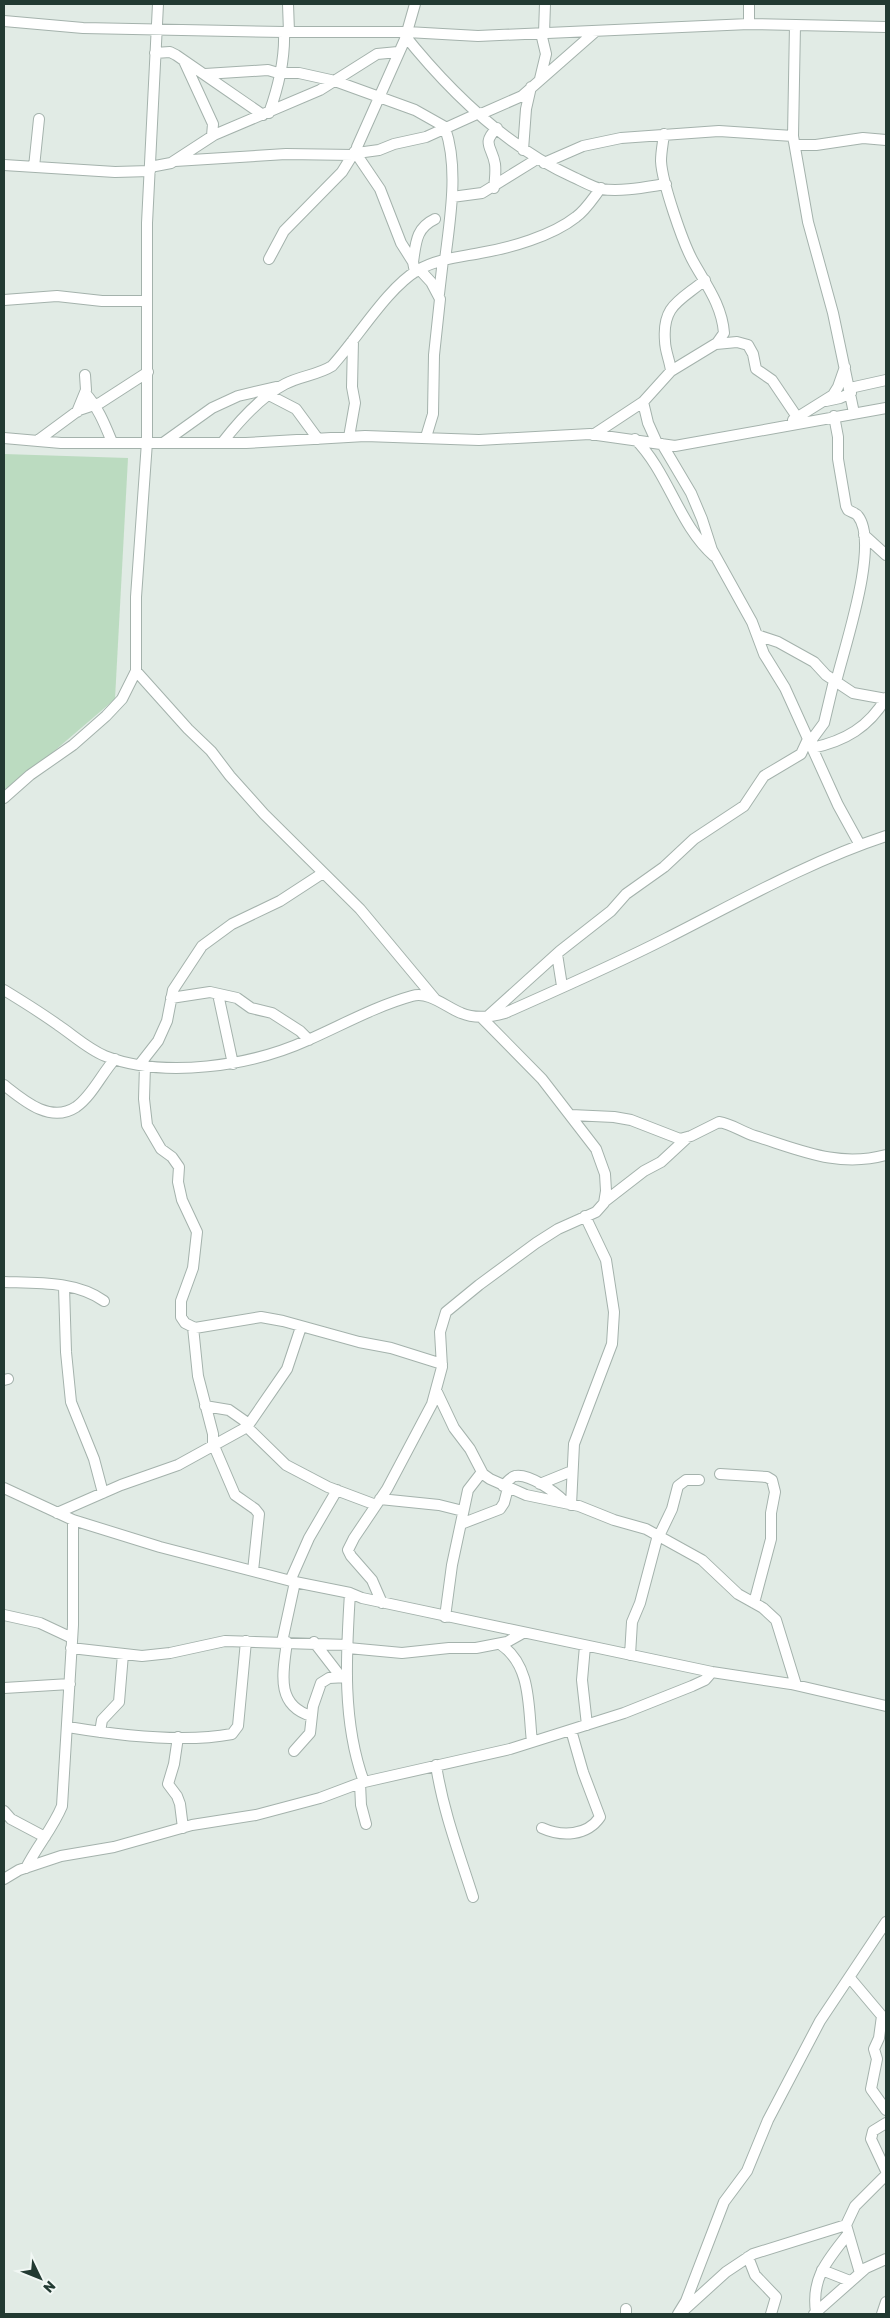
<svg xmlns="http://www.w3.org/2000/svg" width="890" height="2318" viewBox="0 0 890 2318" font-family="Rubik,sans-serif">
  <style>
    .green { fill: #bbdbc0 }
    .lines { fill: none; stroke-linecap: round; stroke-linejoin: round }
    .street-casing { stroke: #a4b2ac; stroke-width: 12 }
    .street { stroke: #fff; stroke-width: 10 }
  </style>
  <rect width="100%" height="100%" fill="#e1ebe5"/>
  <!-- green -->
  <path class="green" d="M4 454 128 458 115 699 4 794Z"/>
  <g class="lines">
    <defs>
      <path id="street" d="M288 4 289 32
        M4 21 83 28 284 32H407L478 36 749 24 886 27
        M749 24V4
        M795 25 793 136 808 222 833 313 854 413
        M402 32C448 90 505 146 573 177 582 181 592 187 601 189 622 192 646 187 666 184
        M407 32 415 4
        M544 33 545 4
        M406 37 357 147V155L380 189 401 243 413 262 415 272
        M155 53 170 52 176 55 263 115
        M184 61 213 124 212 136
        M205 74 268 70 278 73H299L335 81 415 110 447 128
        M540 79 546 54 541 33
        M269 113C278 88 285 59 284 32
        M481 114 522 96 596 31
        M445 128C459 168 450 219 445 260
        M795 145H816L863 138 886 140
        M523 150 526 109 531 87
        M357 153 379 150 394 144 426 137 479 113
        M175 161 286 154 353 155
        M544 163 583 146 621 138 719 131 793 136
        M4 165 115 172 150 171
        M34 167 39 119
        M150 167 171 163 214 135 320 90 377 54 398 52
        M494 188C495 180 496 172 495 164 492 146 481 144 497 128
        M452 197 482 193 537 159
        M269 259 284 231 342 172 355 151
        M413 262C416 242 416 228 435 219
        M419 269 431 282 440 299 434 355 433 414 426 437
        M439 294 443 260
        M4 300 57 296 102 301H145
        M716 344 737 342 748 345 753 354 756 369 772 380 797 417
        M671 371C670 361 665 351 665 341 662 305 680 301 705 280
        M850 388 886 380
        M85 393C98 407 105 425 112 442
        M269 395 296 409 318 439
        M826 401 840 398 851 393
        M643 402 648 423 657 443
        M77 412 86 390 85 375
        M834 416 838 437V459L846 506 848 510C851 512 856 513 858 516 880 544 844 648 836 682
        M793 420 833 395 838 387 845 367
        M593 435 643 402 671 371 717 343 724 333C722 306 707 286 694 263 683 244 662 182 661 161 661 152 663 143 664 134
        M349 437 355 403 352 387 353 340
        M4 438 61 443H246L365 436 479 440 590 434 675 446 886 408
        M635 439C669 473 678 524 714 556
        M37 441 79 410 100 403 148 372
        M163 443 212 408 238 396 276 387
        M222 443C239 421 260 397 285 384 300 376 318 375 332 366 357 339 387 288 418 270 437 259 459 257 480 253 510 248 552 236 576 217 586 210 593 198 601 188
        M662 444 691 493 702 519 712 550 752 622 764 654 785 688 838 805 860 845
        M864 535 886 555
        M757 635 778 642 814 662 826 675 853 693 886 699
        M136 671 188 729 211 751 230 776 264 814 360 909 435 999
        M810 742 824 723 834 681
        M812 748C845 741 869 727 886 698
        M4 798 30 775 73 745 106 716 122 699 136 671V597L147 442V223L158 4
        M557 954 562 986
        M4 990C22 1001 40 1012 58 1025 73 1035 88 1049 105 1056 164 1079 251 1066 308 1040 342 1025 376 1006 412 996 429 991 446 1007 461 1013 475 1019 491 1017 505 1013 559 989 614 965 667 938 738 902 810 861 886 836
        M218 994 233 1064
        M171 998 210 992 237 998 251 1008 272 1013 300 1031 309 1040
        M487 1017 560 951 611 911 626 894 664 867 694 839 744 806 764 776 801 754 808 739
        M140 1064 158 1041 167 1021 173 990 202 946 232 924 280 901 323 873
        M145 1065 144 1099 147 1125 161 1149 172 1157 179 1167 178 1182 182 1200 197 1232 193 1268 181 1301V1317L185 1323 195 1328 261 1317 283 1321 359 1342 391 1348 442 1364
        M4 1085C23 1100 50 1124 76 1107 92 1096 102 1073 115 1059
        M571 1115 614 1117 631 1120 680 1139 691 1136 719 1122C732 1124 742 1132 755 1136 800 1150 838 1168 886 1155
        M604 1202 644 1171 661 1162 688 1137
        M4 1282C36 1283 76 1281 104 1301
        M64 1287 66 1352 71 1402 94 1459 103 1493
        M193 1327 198 1376 213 1434V1448
        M4 1380 8 1379
        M436 1390 454 1428 470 1449 483 1474 490 1479 526 1495 579 1506 614 1520 646 1529 702 1560 738 1594 763 1608 776 1620 796 1685
        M205 1406 229 1410 249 1424
        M247 1427 286 1465 328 1487 376 1505
        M214 1446 235 1495 255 1509 259 1514 253 1571
        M720 1474 767 1477 772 1480 775 1492 771 1513V1539L754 1603
        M540 1484 572 1471
        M503 1486C506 1483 511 1477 515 1476 529 1473 555 1492 564 1501
        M4 1488 73 1520 160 1547 295 1582 350 1593 362 1598 712 1672 791 1684 886 1706
        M380 1499 439 1505 463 1511
        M571 1505 574 1444 612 1344 614 1312 606 1260 585 1216
        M57 1513 121 1485 178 1465 247 1427 287 1369 301 1327
        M461 1524 500 1509 504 1503 508 1488
        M659 1536 672 1509 678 1486 686 1480H699
        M290 1581 309 1538 337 1490
        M350 1593C346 1656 342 1722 364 1782
        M382 1603 372 1580 351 1556 348 1550 354 1538 387 1489 432 1404 442 1367 440 1332 446 1312 479 1285 536 1243 558 1229 596 1212 604 1203 606 1191 605 1174 596 1149 542 1079 481 1017
        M4 1615 40 1623 72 1638
        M445 1617 452 1565 468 1490 482 1472
        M282 1642 295 1582
        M287 1642C283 1672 275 1705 311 1716
        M314 1642 341 1677
        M500 1644C532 1665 528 1708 532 1742
        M585 1646 582 1680 587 1725
        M71 1648 142 1656 170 1653 225 1641 348 1645
        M348 1648 402 1653 449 1648H476L507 1642 523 1633
        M630 1655 632 1622 640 1603 658 1535
        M4 1688 70 1684
        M68 1727C116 1735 185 1743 232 1734L238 1726 246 1641
        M100 1732 102 1720 119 1702 123 1654
        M178 1737 174 1764 168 1784 177 1796 180 1804 183 1828
        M294 1751 310 1733 313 1706 321 1683 329 1678 347 1677
        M436 1765C443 1811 459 1853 473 1897
        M360 1783 361 1805 366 1824
        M4 1811 11 1819 45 1837
        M542 1828C562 1837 587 1836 600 1817L583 1772 571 1730
        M26 1868C37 1846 53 1828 62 1806L73 1625V1520
        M4 1879 19 1870 61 1856 114 1847 192 1825 256 1815 320 1798 360 1783 510 1749 624 1713 692 1686 705 1680 712 1672
        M850 1978 882 2016 879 2038 874 2049 877 2059 871 2089 886 2110
        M886 2123 873 2131 871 2139 886 2171
        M748 2257 755 2275 776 2297 771 2314
        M822 2270 850 2281
        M860 2273 846 2225 855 2206 886 2175
        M626 2309V2314
        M683 2311 726 2272 753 2254 846 2225
        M816 2312C811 2277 828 2260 848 2234
        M678 2314 686 2301 724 2202 747 2171 768 2120 820 2021 886 1922
        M814 2314 866 2268 886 2259
        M882 2314 886 2302"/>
    </defs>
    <!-- street casing -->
    <use href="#street" class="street-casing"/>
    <!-- street -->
    <use href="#street" class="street"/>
  </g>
  <!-- border -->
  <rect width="890" height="2318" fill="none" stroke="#223a32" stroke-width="10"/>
  <!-- north arrow -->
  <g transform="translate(40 2278) rotate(133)" stroke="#f1f7f4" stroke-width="4" paint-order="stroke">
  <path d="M0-4L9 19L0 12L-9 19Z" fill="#223a32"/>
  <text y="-8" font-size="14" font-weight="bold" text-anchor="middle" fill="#223a32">N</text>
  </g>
</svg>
